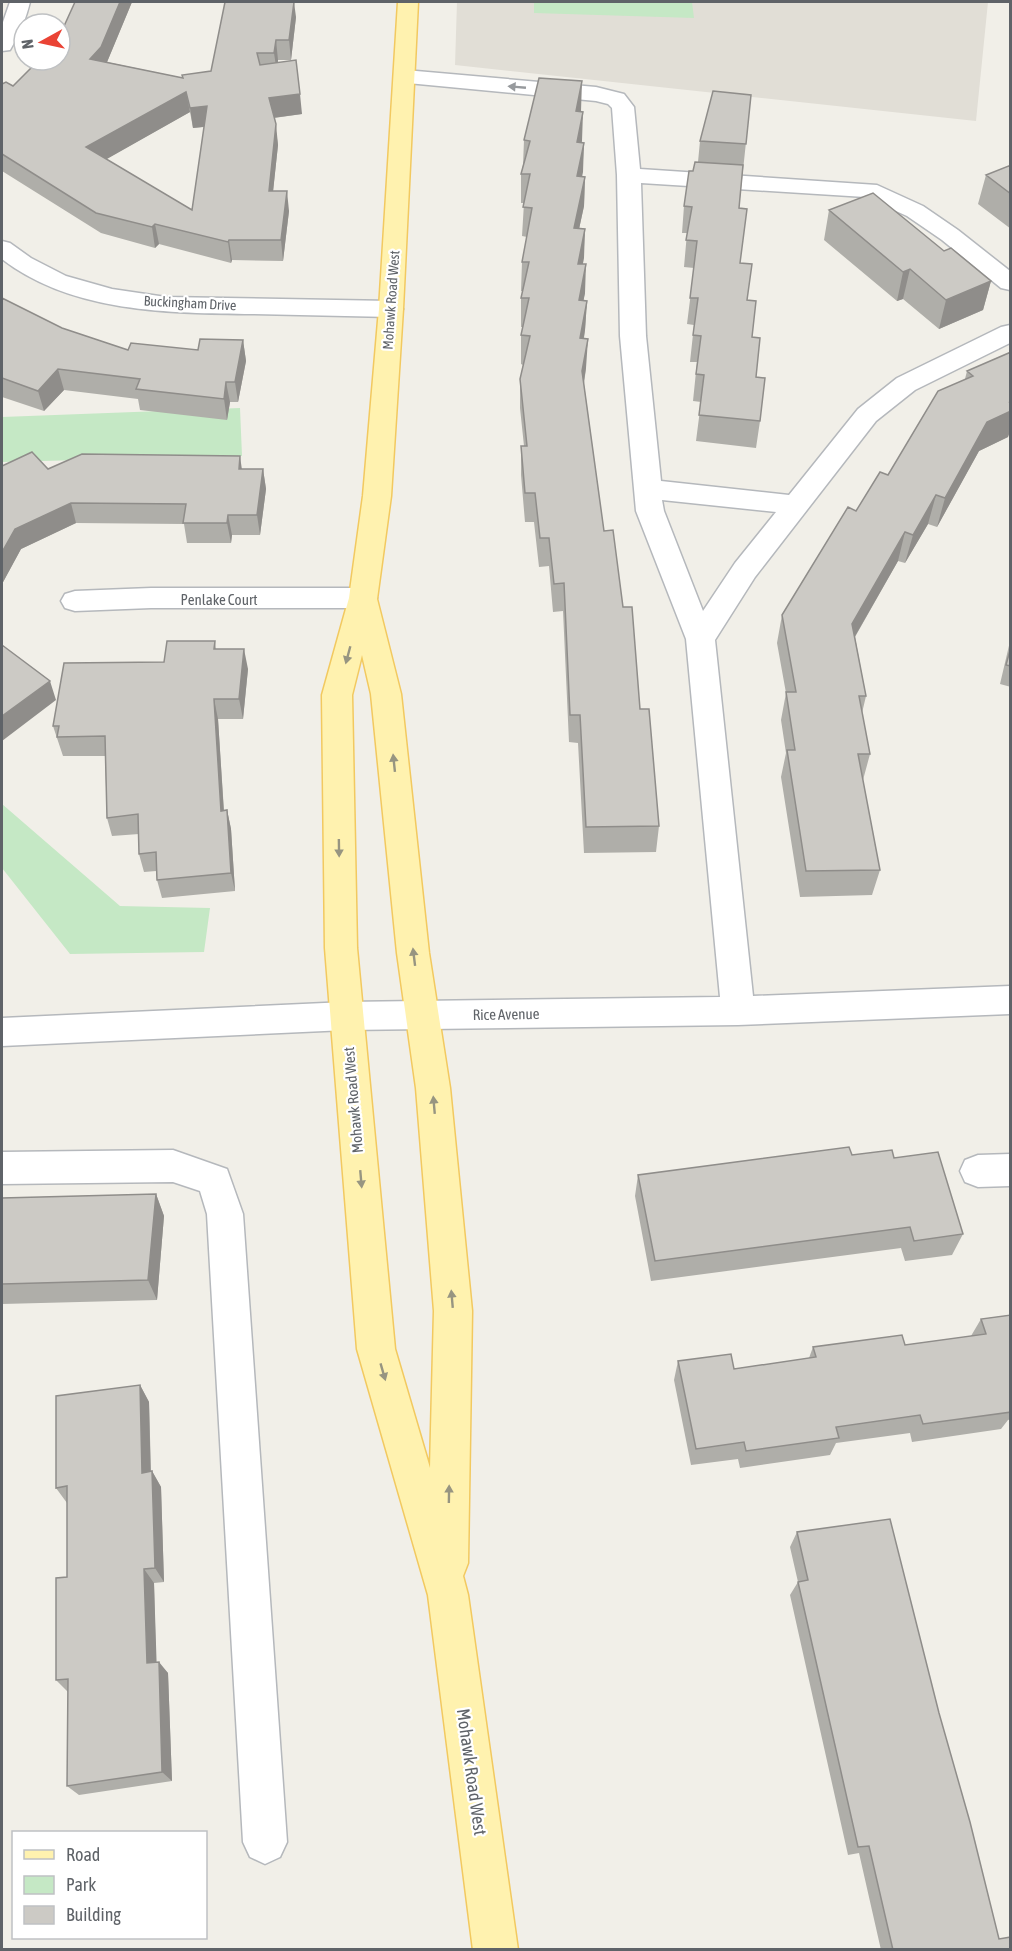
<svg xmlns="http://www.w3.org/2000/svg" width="1012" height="1951" viewBox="0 0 1012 1951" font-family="'Asap Condensed',sans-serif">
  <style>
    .education { fill: #e1ded6 }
    .green { fill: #c5e8c5 }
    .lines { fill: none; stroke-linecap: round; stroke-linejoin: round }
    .minor-casing { stroke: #b5b8bc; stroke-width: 3 }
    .major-casing { stroke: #f2c960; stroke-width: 3 }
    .minor { fill: #fff; fill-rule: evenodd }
    .major { fill: #fff2af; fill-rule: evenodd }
    .wall { fill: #afaea9; fill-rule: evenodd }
    .shaded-wall { fill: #8f8d8a }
    .building { fill: #cccac5; stroke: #8f8d8a; stroke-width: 1.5; fill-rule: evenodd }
    .oneway { fill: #979a9d }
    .oneway2 { fill: #979581 }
    .labels { text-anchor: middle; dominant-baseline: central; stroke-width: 4.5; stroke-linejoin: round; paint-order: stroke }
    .far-street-label { font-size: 14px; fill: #5f6368; stroke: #fff }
    .street-label { font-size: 15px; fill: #5f6368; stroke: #fff }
    .near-street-label { font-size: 18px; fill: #5f6368; stroke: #fff }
  </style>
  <rect width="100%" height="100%" fill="#f1efe8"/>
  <!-- education -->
  <path class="education" d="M457 2H988L976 121 455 65Z"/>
  <!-- green -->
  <path class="green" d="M534 2H692L694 18 534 13Z
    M240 408 242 456 2 462V417Z
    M2 804 120 906 210 908 204 952 70 954 2 868Z"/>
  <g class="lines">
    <defs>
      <path id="minor" d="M10 2H30C26 19 19 35 10 50L2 51V25Z
        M405 70 596 87 624 94 634 107 640 169 877 185 923 206 958 230 1010 271V290L1001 288 942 240 907 216 865 197 641 183 646 336 661 481 789 495 858 409 897 378 1001 327 1010 325V343L915 390 876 421 755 577 715 640 753 996 1010 986V1014L738 1025 346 1030 2 1046V1018L346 1002 720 997 686 639 636 511 634 489 620 336 617 175 612 108 608 104 596 101 397 82 394 77 397 72ZM662 500 776 512 735 563 703 611 664 511Z
        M2 241 10 243 31 258 66 276 112 289 166 297 391 301 400 303 403 309 400 315 391 317C345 316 299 315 253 314 169 313 72 313 2 259Z
        M151 588H363L373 591 377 598 373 605 363 608H151L75 611 65 608 61 601 65 594 75 591Z
        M173 1150 227 1169 243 1214 287 1842 280 1857 265 1864 250 1857 243 1842 207 1214 200 1191 173 1182 2 1184V1152Z
        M1010 1154V1186L978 1187 965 1182 960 1171 965 1160 978 1155Z"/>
      <path id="major" d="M398 2H418L403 309 391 496 377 599 401 694 429 953 450 1088 472 1311 468 1563 463 1576 468 1595 518 1950H473L428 1595 357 1349 325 948 322 695 349 598 363 496 379 309ZM362 655 371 694 397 953 416 1088 434 1311 430 1468 395 1349 357 948 352 695Z"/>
    </defs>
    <!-- minor casing -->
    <use href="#minor" class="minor-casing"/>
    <!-- major casing -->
    <use href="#major" class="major-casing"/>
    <!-- minor -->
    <use href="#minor" class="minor"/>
    <!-- major -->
    <use href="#major" class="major"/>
  </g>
  <!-- wall -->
  <path class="wall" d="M75 2H132L107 62 183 78 211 71 296 17 291 60H278V63L302 114 274 118 278 145 273 191 289 211 283 261 232 260 231 263 159 244 155 248 101 233 2 171V84L13 86 60 60ZM190 112 193 128 204 127 192 210 106 159Z
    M751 95 739 208 740 263 747 300 760 421 756 448 696 441 701 402 693 401 697 362H690L694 325 687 324 694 268 684 267 687 233H682L684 206 698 162 700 141Z
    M524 140 584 143 582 176 585 177 584 206 579 229H585L583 264 585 293 583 301H587L585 330 584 338 586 368 584 384 604 531 623 607 659 826 656 852 584 853 578 743 569 742 563 611 553 612 549 566 539 567 534 522H525L521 475V446H524L520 408V379L523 365 521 364V335L523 327H521V298L523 291H521L522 262 527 237 522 236 524 203H521V174L523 165Z
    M1011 165V229L978 204 986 175Z
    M829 210 991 281 983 310 939 329 903 299 897 301 824 240Z
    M2 298 62 328 128 350H198L243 340 246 361 238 402H230L227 420 140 410 138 399 64 390 44 411 2 397Z
    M1011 352V428L1008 437 979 451 937 527 928 524 905 563 898 561 855 637 866 696 862 713 870 754 863 780 880 870 872 895 800 897 781 777 786 753 781 720 786 693 777 643 782 615 856 511 888 475 965 379 967 371Z
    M2 466 48 469H263L266 489 260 535H232L231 543H187L184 524 76 523 21 549 2 584Z
    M1011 637V687L1000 684Z
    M215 641 216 649 248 669 243 719H218L224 811 227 810 231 829 235 891 162 898 157 880 156 871 144 872 139 854V834L112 836 107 818 105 756H63L53 726 164 662Z
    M852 1155 894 1158 963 1234 952 1255 905 1261 901 1248 651 1281 635 1196 638 1175Z
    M156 1194 164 1216 157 1300 2 1304V1198Z
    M1011 1315V1419L1008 1420 1001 1429 912 1442 910 1433 836 1443 830 1455 740 1468 738 1459 691 1465 674 1380 678 1361 734 1369 809 1358 813 1347 905 1345 971 1336 981 1319Z
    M140 1385 149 1402 151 1471H152L161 1487 164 1582 154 1583 156 1662 168 1673 172 1781 79 1795 67 1786 68 1692 56 1680 67 1577V1503L56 1488Z
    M797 1532 939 1713 999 1939 1011 1950H881L859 1853 848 1855 790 1595 798 1582 790 1547Z"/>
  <!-- shaded-wall -->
  <path class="shaded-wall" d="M120 2H132L105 67 90 59Z
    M294 2 296 17 291 60 289 40Z
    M276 40 278 60 277 73 274 53Z
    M582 81 581 111 575 140 576 111Z
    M186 92 190 112 91 168 86 147Z
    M300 94 302 114 272 118 269 98Z
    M207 106 211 126 193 128 190 108Z
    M583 112 582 141 576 171 577 142Z
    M276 124 278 145 271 211 269 191Z
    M584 143 583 172 576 205 577 176Z
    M585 177 584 206 573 257 574 228Z
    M287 191 289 211 283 261 281 240Z
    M155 224 159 244 155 248 152 227Z
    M585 229 584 258 577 293 578 264Z
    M229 240 232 260 231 263 228 242Z
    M586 264 585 293 578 329 579 300Z
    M910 269 903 299 897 301 903 272Z
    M991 281 983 310 939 329 946 300Z
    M587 301 585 330 579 367 580 338Z
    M588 339 586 368 581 400 582 371Z
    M243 340 246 361 238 402 235 382Z
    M58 369 64 390 44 411 38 391Z
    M226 382 230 402 227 420 224 399Z
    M1011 402V428L1008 437 979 451 937 527 945 498 987 422Z
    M240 456 243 477 239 469Z
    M263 469 266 489 260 535 257 515Z
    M936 495 928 524 905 563 913 535Z
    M71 503 76 523 21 549 2 584V552L15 529Z
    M228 515 232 535 231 543 227 523Z
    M905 532 898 561 846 652 852 624Z
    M244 649 248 669 243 719 239 699Z
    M50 681 56 700 2 741V716Z
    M214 699 218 719 225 830 221 811Z
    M227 810 231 829 235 891 231 873Z
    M156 1194 164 1216 157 1300 148 1280Z
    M140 1385 149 1402 151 1489 142 1473Z
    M152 1471 161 1487 164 1582 155 1568Z
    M144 1569 154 1583 157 1675 147 1663Z
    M159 1662 168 1673 172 1781 162 1772Z"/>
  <!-- building -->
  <path class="building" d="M75 2H120L101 47 90 59 183 78 182 75 211 71 225 2H294L289 40H276L274 53H257L260 65 296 60 300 94 269 98 276 124 269 191H287L281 240H229L228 242 155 224 152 227 96 213 2 154V84L6 82 13 86 39 60H60V35ZM186 92 190 108 207 106 192 210 86 147Z
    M539 78 582 81 576 111 583 112 577 142 584 143 577 176 585 177 574 228 585 229 578 264H586L579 300 587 301 580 338 588 339 582 371 604 531 613 530 623 607H632L640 709H649L659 826 586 827 580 715H570L564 583 554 584 549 538H540L535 493H525L521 446H527L520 379 530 336 521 335 529 298H521L529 262H522L532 208 523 207 530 174H521L530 141 524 140Z
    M713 91 751 95 746 144 700 141Z
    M695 162 743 165 739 208 747 209 740 263 752 264 747 300 756 301 752 337 760 338 756 377 765 378 760 421 699 415 704 375 696 374 701 336 693 335 698 298H690L697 241 686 240 692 207 684 206 689 171H693Z
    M1011 165V194L986 175Z
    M873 193 944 251 951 248 991 281 946 300 910 269 903 272 829 210Z
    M2 298 62 328 128 350 131 343 198 350 200 339 243 340 235 382H226L224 399 136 389 140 379 58 369 38 391 2 378Z
    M1011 352V402H1009L1011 403V411L987 422 945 498 936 495 913 535 905 532 852 624 866 696H859L870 754H858L880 870 806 871 787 750H795L786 692H796L782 615 848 507 856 511 880 472 888 475 938 391 973 376 967 371Z
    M32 452 48 469 82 454 240 456 239 469H263L257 515H228L227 523H183L186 504 71 503 15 529 2 552V466Z
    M167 641H215L214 649H244L239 699H214L221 811 227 810 231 873 157 880 156 852 139 854 138 814 107 818 105 736 57 737 59 726H53L64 663 164 662Z
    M2 645 50 681 2 716Z
    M1011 647V666L1006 665Z
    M849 1147 852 1155 892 1150 894 1158 938 1152 963 1234 914 1241 910 1227 655 1261 638 1175Z
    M156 1194 148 1280 2 1284V1198Z
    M1011 1315V1412L923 1424 920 1415 836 1427 839 1438 746 1451 744 1442 696 1449 678 1361 731 1354 734 1369 816 1357 813 1347 902 1335 905 1345 986 1334 981 1319Z
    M140 1385 142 1473 152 1471 155 1568 144 1569 147 1663 159 1662 162 1772 67 1786 68 1679 56 1680V1578L67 1577V1486L56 1488V1396Z
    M890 1519 939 1713 970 1822 999 1939 1011 1937V1950H893L869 1846 858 1847 798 1582 808 1580 797 1532Z"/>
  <!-- one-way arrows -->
  <defs><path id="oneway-solid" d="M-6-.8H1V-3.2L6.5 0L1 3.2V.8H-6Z" transform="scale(1.5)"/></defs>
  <use class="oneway" href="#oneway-solid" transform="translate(517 87) rotate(-175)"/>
  <g class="oneway2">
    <use href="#oneway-solid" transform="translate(348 655) rotate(105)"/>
    <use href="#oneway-solid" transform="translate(394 763) rotate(-96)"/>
    <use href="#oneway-solid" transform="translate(339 848) rotate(89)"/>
    <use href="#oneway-solid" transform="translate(414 957) rotate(-97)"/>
    <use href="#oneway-solid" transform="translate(434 1105) rotate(-95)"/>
    <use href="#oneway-solid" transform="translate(361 1179) rotate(85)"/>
    <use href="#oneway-solid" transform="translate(452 1299) rotate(-95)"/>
    <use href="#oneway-solid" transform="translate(383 1372) rotate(74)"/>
    <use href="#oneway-solid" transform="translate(449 1494) rotate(-89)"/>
  </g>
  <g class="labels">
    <!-- far-street labels -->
    <g class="far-street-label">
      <text transform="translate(391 300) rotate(-86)">Mohawk Road West</text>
      <text transform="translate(190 303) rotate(3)">Buckingham Drive</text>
    </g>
    <!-- street labels -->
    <g class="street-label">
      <text x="219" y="599">Penlake Court</text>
      <text transform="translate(506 1014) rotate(-1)">Rice Avenue</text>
      <text transform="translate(353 1100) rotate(-95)">Mohawk Road West</text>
    </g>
    <!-- near-street labels -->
    <g class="near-street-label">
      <text transform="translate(472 1772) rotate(82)">Mohawk Road West</text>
    </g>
  </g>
  <!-- border -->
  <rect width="1012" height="1951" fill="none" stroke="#5f6368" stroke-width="6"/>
  <!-- legend -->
  <rect x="12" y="1831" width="195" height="108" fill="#ffffff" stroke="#bfc1c3" stroke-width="1.5"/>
  <rect x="24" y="1850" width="30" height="9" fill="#fff2af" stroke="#bfc1c3" stroke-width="1.5"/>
  <text x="66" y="1861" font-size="18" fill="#5f6368">Road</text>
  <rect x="24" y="1876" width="30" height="18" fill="#c5e8c5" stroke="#bfc1c3" stroke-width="1.5"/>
  <text x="66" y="1891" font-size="18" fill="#5f6368">Park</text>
  <rect x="24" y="1906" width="30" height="18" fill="#cccac5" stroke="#bfc1c3" stroke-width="1.5"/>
  <text x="66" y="1921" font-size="18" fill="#5f6368">Building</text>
  <!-- north arrow -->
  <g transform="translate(42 42) rotate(262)"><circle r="28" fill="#ffffff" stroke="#bfc1c3" stroke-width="1.5"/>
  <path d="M0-4.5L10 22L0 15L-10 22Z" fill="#ea4335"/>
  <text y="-9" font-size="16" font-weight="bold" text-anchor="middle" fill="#5f6368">N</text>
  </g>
</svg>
